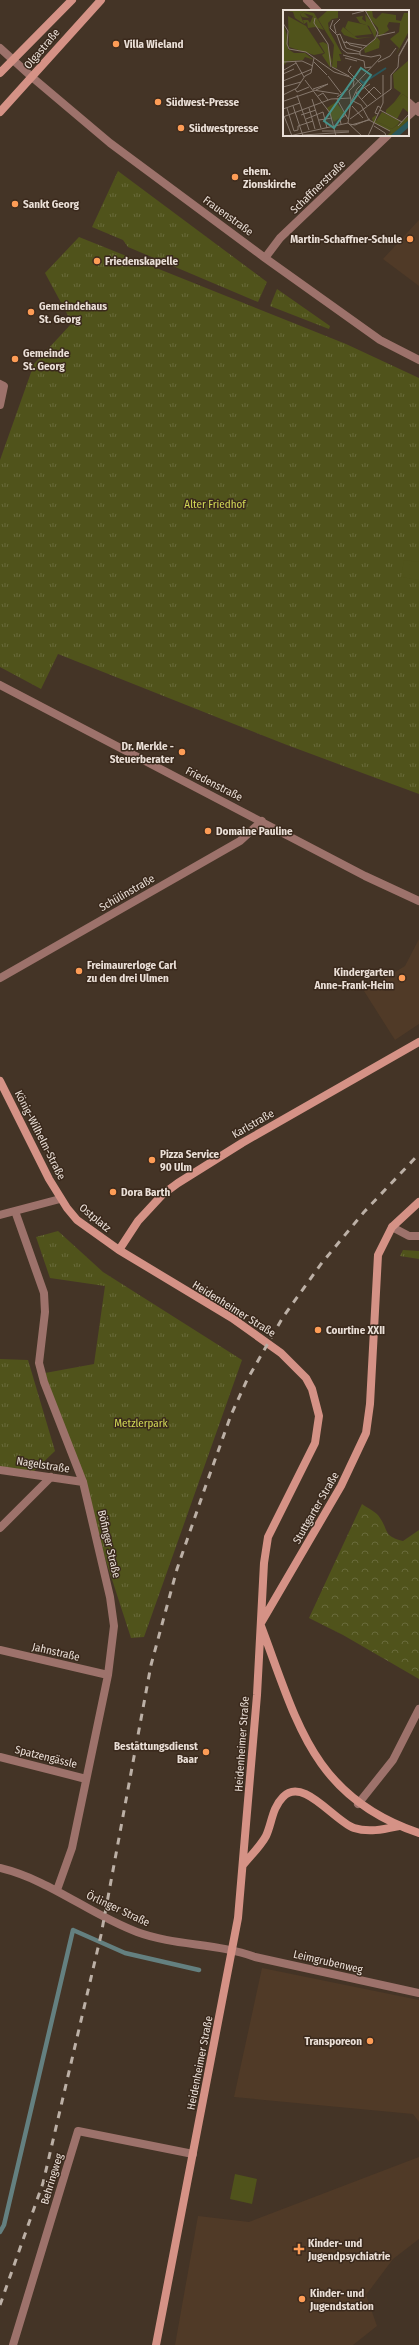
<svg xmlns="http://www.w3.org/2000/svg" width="419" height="2345" viewBox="0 0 419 2345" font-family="'Fira Sans Condensed',sans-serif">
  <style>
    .built { fill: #503a27 }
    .grass { fill: url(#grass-tufts) }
    .forest { fill: url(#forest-crowns) }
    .garden { fill: #50531b }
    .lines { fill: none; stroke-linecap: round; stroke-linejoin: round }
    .stream { stroke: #648080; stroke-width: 4.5 }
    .minor { stroke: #9d726b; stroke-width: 8 }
    .tertiary { stroke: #9d726b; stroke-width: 8 }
    .secondary { stroke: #d59286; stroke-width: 8 }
    .rail { stroke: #bcb0a6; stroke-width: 3; stroke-dasharray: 7 7; stroke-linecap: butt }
    .poi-dot { fill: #fd9c56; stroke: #3a291c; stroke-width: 1.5 }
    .labels { text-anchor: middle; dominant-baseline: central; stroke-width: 3; stroke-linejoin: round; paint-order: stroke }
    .poi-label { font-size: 11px; font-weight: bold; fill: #eadfd7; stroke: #3a291c; text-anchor: start }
    .street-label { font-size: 11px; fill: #eadfd7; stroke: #3a291c }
    .park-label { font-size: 11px; fill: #d2d956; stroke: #3a291c }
    .inset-river { fill: none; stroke: #2a575b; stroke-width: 2 }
    .inset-road { fill: none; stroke: #86786d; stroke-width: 1 }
    .view { fill: #469088; fill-opacity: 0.15; stroke: #469088; stroke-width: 2 }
    .inset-edge { fill: none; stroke: #eadfd7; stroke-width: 2 }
  </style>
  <defs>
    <pattern id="grass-tufts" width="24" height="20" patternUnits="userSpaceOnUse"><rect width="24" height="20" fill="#50531b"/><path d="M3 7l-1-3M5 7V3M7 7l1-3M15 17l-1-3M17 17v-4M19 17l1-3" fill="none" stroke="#696b3b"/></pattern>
    <pattern id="forest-crowns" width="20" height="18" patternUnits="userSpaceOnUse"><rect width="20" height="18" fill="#50531b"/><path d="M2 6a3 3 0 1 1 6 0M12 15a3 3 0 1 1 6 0" fill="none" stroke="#696b3b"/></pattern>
  </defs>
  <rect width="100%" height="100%" fill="#443426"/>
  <!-- built -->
  <path class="built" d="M419 220V286L383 259Z
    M419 939V1024L395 1040 364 991 405 966Z
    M262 1968 419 2000V2122L413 2114 234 2097Z
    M419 2157V2239L393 2259 366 2295 377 2326 353 2345H175L198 2216 249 2222Z"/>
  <!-- grass -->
  <path class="grass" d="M118 171 267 282 258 302 128 247 123 240 92 227Z
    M79 237 346 344 419 378V794L287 745 58 654 41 689 0 667V460L34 364 72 323 45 273Z
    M277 289 330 326 329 329 270 306Z
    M58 1231 103 1272 242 1360 144 1637 131 1638 45 1373 94 1364 105 1286 50 1278 36 1237Z
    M403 1250 419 1251V1259L400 1256Z
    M0 1359 28 1360 55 1451 32 1473 0 1470Z"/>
  <!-- forest -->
  <path class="forest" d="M362 1504C367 1508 377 1512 380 1518 389 1531 383 1536 403 1541L419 1530V1679L343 1635 309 1618Z"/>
  <!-- garden -->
  <path class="garden" d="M404 560 419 562V580L401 577Z
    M235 2174 257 2179 252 2204 230 2199Z"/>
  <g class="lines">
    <!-- stream -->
    <path class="stream" d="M0 2232 4 2225 73 1930 125 1953 199 1970"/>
    <!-- minor -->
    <path class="minor" d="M307 0 318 11
      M33 78 110 143 265 258 380 340 419 360
      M408 102 419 112
      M408 116 419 106
      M265 258 280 238 388 135
      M0 384 4 386 0 405
      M0 685 365 876 419 901
      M0 978 240 841 262 821
      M15 1211 44 1293 45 1312 39 1363 44 1382 83 1482 110 1597 114 1626 108 1675 72 1848 57 1890
      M0 1215 60 1199
      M392 1227 409 1236H419
      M0 1470 83 1482
      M0 1528 51 1477
      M0 1650 108 1675
      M0 1757 86 1779
      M358 1804 393 1760 419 1709
      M0 1868C50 1880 89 1914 137 1932 175 1946 217 1943 255 1957L419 1993
      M13 2345 78 2131 193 2154"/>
    <!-- tertiary -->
    <path class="tertiary" d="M0 48 33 78"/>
    <!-- secondary -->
    <path class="secondary" d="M0 73 72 0
      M0 112 101 0
      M0 1081 49 1179 67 1208 77 1220 119 1250 232 1318 281 1353 306 1378 312 1389 319 1416 315 1443 268 1537 264 1563 257 1695 238 1918 156 2345
      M119 1250 138 1221 163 1194 178 1183 242 1143 419 1042
      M261 1623 341 1486 366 1433 370 1404 378 1255 392 1227 419 1202
      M261 1626C297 1721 312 1797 419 1833
      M243 1865C251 1855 260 1847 266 1836 272 1823 272 1808 283 1797 303 1776 334 1821 354 1828 369 1833 385 1829 399 1826"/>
    <!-- rail -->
    <path class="rail" d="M0 2305 43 2183 101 1935 151 1665 177 1569 206 1485 231 1415 247 1380 283 1317 321 1264 364 1212 419 1154"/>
  </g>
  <!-- markers -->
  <g class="poi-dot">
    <circle cx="116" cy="44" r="4"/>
    <circle cx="158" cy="102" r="4"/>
    <circle cx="181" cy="128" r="4"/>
    <circle cx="235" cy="177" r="4"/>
    <circle cx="15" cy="204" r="4"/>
    <circle cx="410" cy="239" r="4"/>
    <circle cx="97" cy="261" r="4"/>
    <circle cx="31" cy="312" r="4"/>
    <circle cx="15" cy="359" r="4"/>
    <circle cx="182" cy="752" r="4"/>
    <circle cx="208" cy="831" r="4"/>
    <circle cx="79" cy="971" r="4"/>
    <circle cx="402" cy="978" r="4"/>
    <circle cx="152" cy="1160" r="4"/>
    <circle cx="113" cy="1192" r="4"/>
    <circle cx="318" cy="1330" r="4"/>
    <circle cx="206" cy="1752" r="4"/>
    <circle cx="370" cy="2041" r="4"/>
    <path d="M297 2243h4v4h4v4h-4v4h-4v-4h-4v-4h4z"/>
    <circle cx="302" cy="2299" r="4"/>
  </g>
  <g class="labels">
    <!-- poi labels -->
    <g class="poi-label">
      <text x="124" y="44">Villa Wieland</text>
      <text x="166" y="102">Südwest-Presse</text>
      <text x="189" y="128">Südwestpresse</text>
      <text x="243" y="171">ehem.<tspan x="243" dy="13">Zionskirche</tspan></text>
      <text x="23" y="204">Sankt Georg</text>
      <text x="402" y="239" text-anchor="end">Martin-Schaffner-Schule</text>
      <text x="105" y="261">Friedenskapelle</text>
      <text x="39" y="306">Gemeindehaus<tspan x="39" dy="13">St. Georg</tspan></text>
      <text x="23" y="353">Gemeinde<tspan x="23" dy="13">St. Georg</tspan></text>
      <text x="174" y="746" text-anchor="end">Dr. Merkle -<tspan x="174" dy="13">Steuerberater</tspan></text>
      <text x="216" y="831">Domaine Pauline</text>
      <text x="87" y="965">Freimaurerloge Carl<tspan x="87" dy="13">zu den drei Ulmen</tspan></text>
      <text x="394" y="972" text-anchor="end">Kindergarten<tspan x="394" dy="13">Anne-Frank-Heim</tspan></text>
      <text x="160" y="1154">Pizza Service<tspan x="160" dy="13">90 Ulm</tspan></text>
      <text x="121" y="1192">Dora Barth</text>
      <text x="326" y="1330">Courtine XXII</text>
      <text x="198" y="1746" text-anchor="end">Bestattungsdienst<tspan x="198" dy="13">Baar</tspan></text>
      <text x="362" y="2041" text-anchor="end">Transporeon</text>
      <text x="308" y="2243">Kinder- und<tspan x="308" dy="13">Jugendpsychiatrie</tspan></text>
      <text x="310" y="2293">Kinder- und<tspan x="310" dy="13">Jugendstation</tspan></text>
    </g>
    <!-- street labels -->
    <g class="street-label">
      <text transform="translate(42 49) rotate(-50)">Olgastraße</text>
      <text transform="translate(318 187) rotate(-44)">Schaffnerstraße</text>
      <text transform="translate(228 216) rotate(36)">Frauenstraße</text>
      <text transform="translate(214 784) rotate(27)">Friedenstraße</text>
      <text transform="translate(127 893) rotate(-30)">Schülinstraße</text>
      <text transform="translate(253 1124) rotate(-30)">Karlstraße</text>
      <text transform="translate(40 1135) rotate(63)">König-Wilhelm-Straße</text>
      <text transform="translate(95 1218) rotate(40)">Ostplatz</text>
      <text transform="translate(234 1309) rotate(32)">Heidenheimer Straße</text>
      <text transform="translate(43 1465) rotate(9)">Nagelstraße</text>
      <text transform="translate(316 1508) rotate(-60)">Stuttgarter Straße</text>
      <text transform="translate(109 1544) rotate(77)">Böfinger Straße</text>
      <text transform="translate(56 1652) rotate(13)">Jahnstraße</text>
      <text transform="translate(242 1744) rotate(-86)">Heidenheimer Straße</text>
      <text transform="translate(46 1757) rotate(14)">Spatzengässle</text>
      <text transform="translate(118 1909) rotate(25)">Örlinger Straße</text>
      <text transform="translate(328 1962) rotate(13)">Leimgrubenweg</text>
      <text transform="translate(200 2063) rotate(-79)">Heidenheimer Straße</text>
      <text transform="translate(52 2179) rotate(-73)">Behringweg</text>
    </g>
    <!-- park labels -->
    <g class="park-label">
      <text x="215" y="504">Alter Friedhof</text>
      <text x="141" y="1423">Metzlerpark</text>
    </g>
  </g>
  <!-- overview -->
  <g transform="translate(283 10)">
    <rect width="126" height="126" fill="#443426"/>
    <path d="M65 11 84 15 89 24 71 26 62 18ZM126 50V89L120 84 110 94 118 83 111 78 110 64ZM53 92 62 104 51 112 44 98ZM93 105V111L109 119 126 106V110L109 125 103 126 108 122 90 112 89 108Z" fill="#50531b"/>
    <path d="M22 1 31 3 41 20 32 17 25 18 24 12 21 14 20 10H25L27 13 30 6 21 3 26 8 19 7 17 4ZM82 4 94 19 92 28 86 16 77 13 73 7 80 6 79 9 83 12ZM0 14 4 25 5 39 11 43H22L31 50 22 47 20 50 5 51 0 56Z" fill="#50531b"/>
    <path d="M5 6 23 16 41 43 31 45 6 37Z" fill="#50531b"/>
    <path d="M0 0H23L17 4 21 14 12 8 10 2ZM55 0V8L49 9 45 13 46 20 59 44H56L58 51H54V58L49 57 51 35 35 9 44 1ZM83 0H89L90 7 93 9 99 3 113 5V10L118 11 121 3H126V21L113 45 116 38 107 29 116 22 117 13 106 12 104 16 106 20 96 27 95 18 85 7ZM60 17 74 28 90 27 73 29 61 25 58 21ZM94 27 97 31 96 38 82 43 81 39ZM40 32 44 34 49 51 47 57 39 45 42 43 36 33ZM120 84 126 89V103L120 98 114 109 103 103V100ZM99 102 117 111 115 114 109 119 93 111Z" fill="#50531b"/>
    <path d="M126 110V117L117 125 107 126Z" fill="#2a575b"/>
    <path class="inset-river" d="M77 70 80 73 103 58"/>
    <path class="inset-road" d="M69 4 81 1M32 8 31 13 45 34 48 57M50 10 47 18 54 25 59 39 64 43 77 44M0 13 5 21 4 34 6 39 23 42 51 62 67 67 71 71 70 77M53 23 51 15 57 9M54 25 57 24 63 38 77 42M94 26 112 22M63 31 67 35 79 38M60 32 84 36M60 45 81 51 82 58 88 57M77 45V41L92 29 95 23 82 0M116 46 126 28M62 48 74 51M12 51 21 67M0 52 19 51 30 56M31 52 44 65M95 52 107 46 113 38M68 56 65 61 93 89M49 57 66 66M1 60 13 53M0 64 11 59M45 66 58 83M22 70 47 103 53 126M0 71 29 59M0 77 18 72M12 79 14 82 26 77M30 79 45 74M30 80 56 84M33 80 45 74M73 83 84 96M73 83 87 74M0 85 14 78 22 66 28 63 31 48M14 85 26 120M35 86 40 83 45 90M54 87 65 79M29 89 38 118M54 89 65 109M79 89 91 77 98 84M68 90 78 95 86 110 107 121M69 90 74 79 79 74M1 91 30 81M10 96 20 126M69 96 80 108M4 98 11 121 15 120V116L30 111M26 98 32 119M0 99 17 93M97 100 119 112M95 104 92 103 95 96 98 98M18 105 33 100M1 106 9 126M0 107 48 89 68 88M23 109 40 102 44 118M67 109 108 79V65L115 57 116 45 126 27M36 110 49 108M65 113 68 90 66 81 98 47 97 45 88 47 77 45M65 113 79 126M58 114 57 109 63 105M66 114 72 115 87 109M68 115 86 110M91 116 102 123 103 126M115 116 126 104M39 121H66M20 125 66 122M6 126 65 113M85 126 100 93V65"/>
    <path class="view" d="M78 58 88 65 51 118 41 111Z"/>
    <rect width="126" height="126" class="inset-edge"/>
  </g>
</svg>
